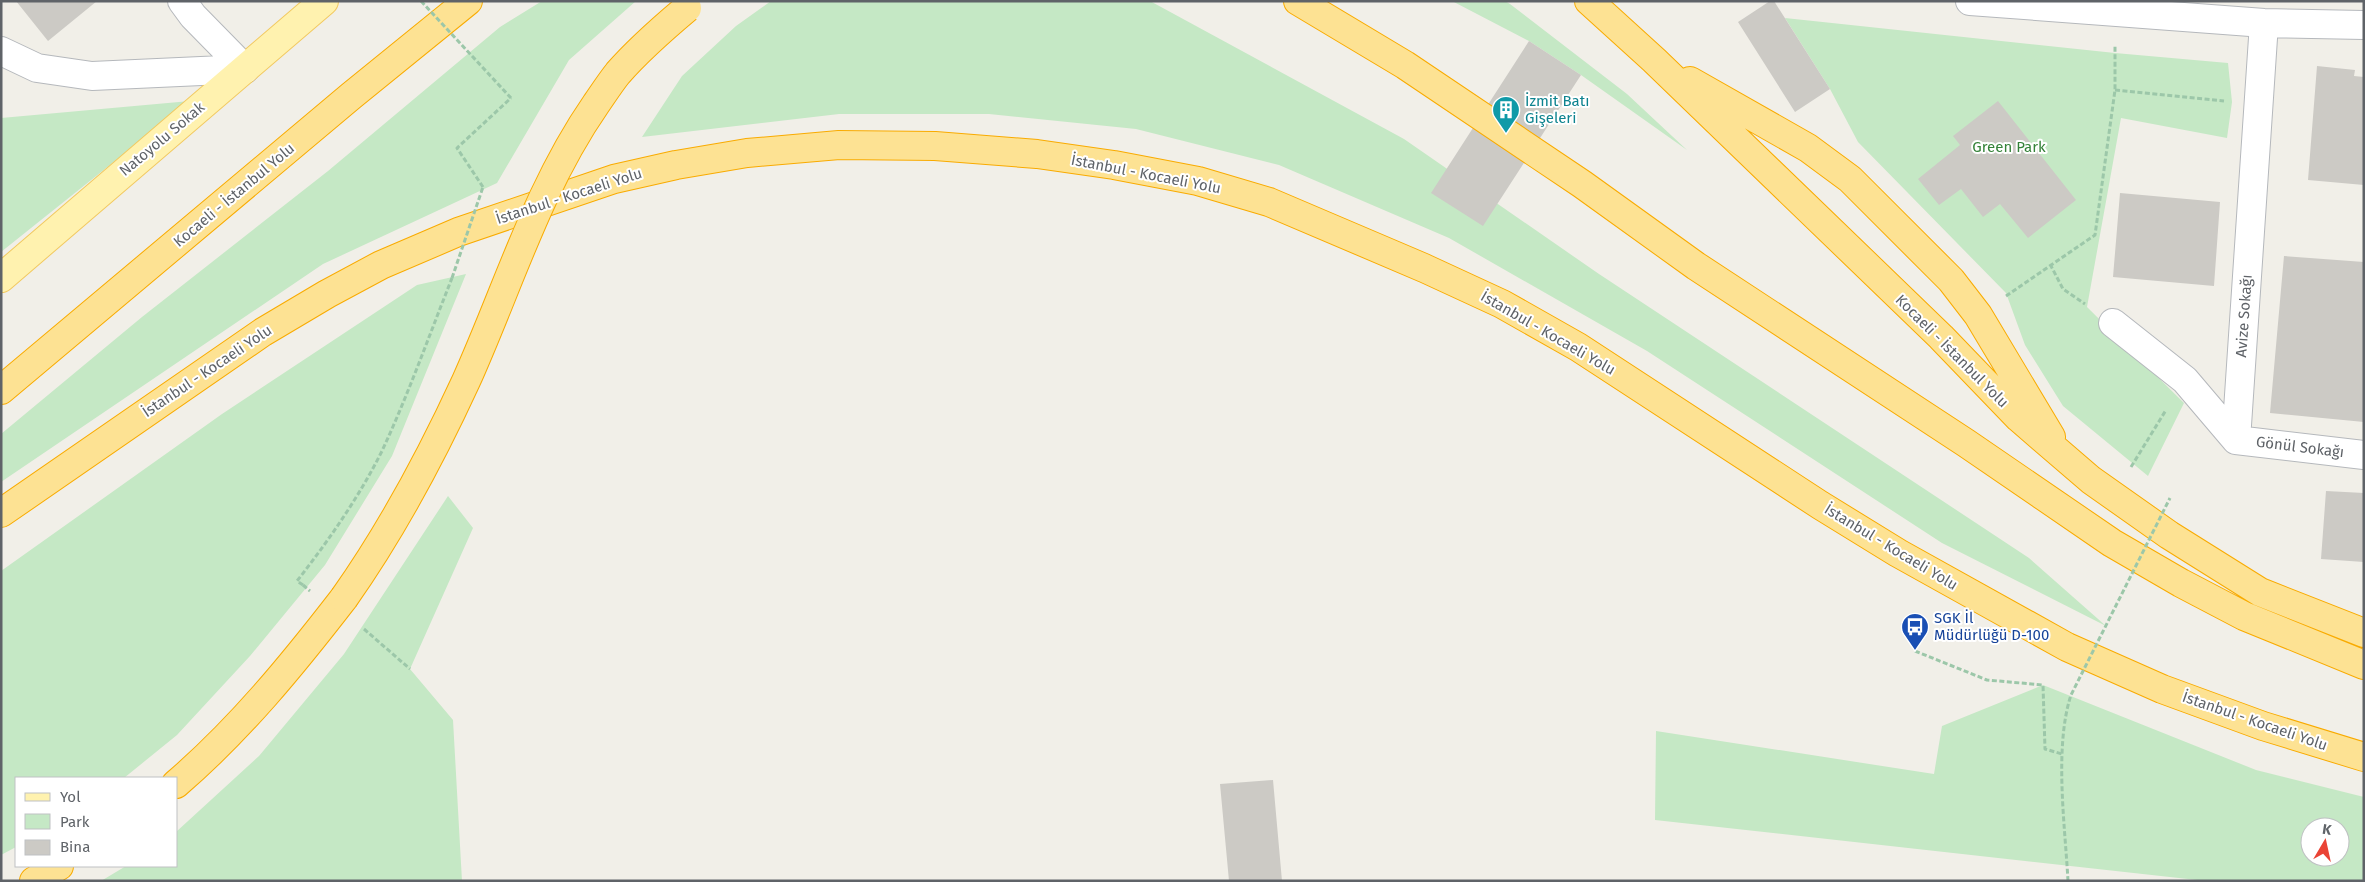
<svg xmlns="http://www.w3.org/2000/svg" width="2365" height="882" viewBox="0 0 2365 882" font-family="'Fira Sans',sans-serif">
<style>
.green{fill:#c5e8c5;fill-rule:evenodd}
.building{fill:#cccac5}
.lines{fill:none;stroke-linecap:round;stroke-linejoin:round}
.minor-casing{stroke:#b5b8bc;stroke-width:30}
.major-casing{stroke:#f2c960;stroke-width:30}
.highway-casing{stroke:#f9ab00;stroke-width:30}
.path{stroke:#9cc7a9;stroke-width:3;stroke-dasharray:5 2.5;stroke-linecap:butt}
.minor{stroke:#fff;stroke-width:28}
.major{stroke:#fff2af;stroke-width:28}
.highway{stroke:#fde293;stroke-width:28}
.highway-bridge-casing{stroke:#f9ab00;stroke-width:30;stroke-linecap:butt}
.path-bridge{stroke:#9cc7a9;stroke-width:3;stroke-dasharray:5 2.5;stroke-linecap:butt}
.highway-bridge{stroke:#fde293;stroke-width:28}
.labels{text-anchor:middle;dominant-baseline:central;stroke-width:4;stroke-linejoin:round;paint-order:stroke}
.culture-label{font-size:15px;fill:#0d838f;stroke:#fff;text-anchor:start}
.street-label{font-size:15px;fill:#5f6368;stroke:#fff}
.park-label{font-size:15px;fill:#348238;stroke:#fff}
.transit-label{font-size:15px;fill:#164399;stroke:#fff;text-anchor:start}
</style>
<rect width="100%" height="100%" fill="#f1efe8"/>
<path class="green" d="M542,1H636L569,60L497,183L323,264L1,482V434L142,317L328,171L500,27Z
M771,1H1150L1404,139L1599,274L2029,558L2106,626L1942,543L1647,351L1449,238L1279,165L1136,129L989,114H839L642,137L682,76L736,26Z
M1452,1H1505L1510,4L1627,94L1687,150L1581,75L1529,41Z
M1785,18L2115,53L2228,63L2232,102L2227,138L2121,118L2087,307L2184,403L2148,476L2063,406L2025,345L2006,293L1858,142L1830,89Z
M190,101L1,252V118Z
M466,274L392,456L325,565L250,656L177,735L124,778H16V847L1,855V571L222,414L417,285Z
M448,496L473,528L410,669L453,720L462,881H101L126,866H176V832L259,756L344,654Z
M2043,685L2256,770L2364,797V881H2206L1655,820L1656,731L1934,774L1942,726ZM2310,827H2340V857H2310Z"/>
<path class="building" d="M16,1H97L48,41Z
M1770,1H1774L1830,89L1795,112L1738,22Z
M1529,41L1581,75L1483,226L1431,193Z
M2317,66L2355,70L2354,76L2364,77V185L2308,180Z
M1998,101L2076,200L2028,238L2000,204L1983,217L1961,189L1939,205L1918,179L1960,145L1953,136Z
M2120,193L2220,202L2214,286L2113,277Z
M2284,256L2364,262V422L2270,413Z
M2326,491L2364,493V562L2321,559Z
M1273,780L1282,881H1229L1220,784Z"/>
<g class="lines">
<defs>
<path id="minor" d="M182,1L193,16L245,69
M1970,1L2264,23L2364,25
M1,51L37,68L92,76L245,69
M2113,323L2185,380L2236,440L2264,23
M2236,440L2364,455"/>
<path id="major" d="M1,278L324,1"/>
<path id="highway" d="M1298,1L1405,65L1582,184L1696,266L1966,443L2112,543L2181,583L2244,616L2364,665
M1589,1L1654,60L1941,337L2019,418L2091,480L2169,535L2260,592L2364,633
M1690,81L1808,148L1850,179L1951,280L1978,315L2051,437
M1,390L351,96L468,1
M1,513L263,332L327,294L381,265L458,232L614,179L676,165L747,153L839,145L935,146L1037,154L1114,165L1198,181L1269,202L1424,268L1502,304L1578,347L1820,505L1898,553L2067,647L2162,689L2263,726L2364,757
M176,784C240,729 293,664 344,598
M34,881L59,866"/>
</defs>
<use href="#minor" class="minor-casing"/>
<use href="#major" class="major-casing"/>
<use href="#highway" class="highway-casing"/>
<path class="path" d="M2115,90L2224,101
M483,187L457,148L511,98
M2050,264L2063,289L2085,304
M2006,296L2095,235L2115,90V45
M2131,467L2166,410
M303,585L297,581C329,540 359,497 382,451C408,395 429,336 452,278
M364,629L410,669
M1915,651L1987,680L2043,685L2045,749L2062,754"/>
<use href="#minor" class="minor"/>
<use href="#major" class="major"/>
<use href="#highway" class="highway"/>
<defs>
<path id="highway-bridge" d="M344,598C392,530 431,457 466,381C508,288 537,189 596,104C603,94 610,83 618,73C639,49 662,29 687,8"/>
</defs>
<use href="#highway-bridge" class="highway-bridge-casing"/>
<path class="path-bridge" d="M421,1L511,98
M452,278L483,187
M303,585L310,591
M2068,881C2065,825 2054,747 2071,695L2170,498"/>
<use href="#highway-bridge" class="highway-bridge"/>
</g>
<defs>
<symbol id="building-pin" viewBox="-11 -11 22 30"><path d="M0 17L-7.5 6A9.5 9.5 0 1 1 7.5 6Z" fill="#0f9aa8" stroke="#fff"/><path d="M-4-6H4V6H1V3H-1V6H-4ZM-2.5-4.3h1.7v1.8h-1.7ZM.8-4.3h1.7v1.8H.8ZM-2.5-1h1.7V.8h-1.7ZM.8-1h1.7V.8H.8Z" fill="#fff"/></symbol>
<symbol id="bus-pin" viewBox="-11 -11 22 30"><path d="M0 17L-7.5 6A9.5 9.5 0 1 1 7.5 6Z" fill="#1a4fb4" stroke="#fff"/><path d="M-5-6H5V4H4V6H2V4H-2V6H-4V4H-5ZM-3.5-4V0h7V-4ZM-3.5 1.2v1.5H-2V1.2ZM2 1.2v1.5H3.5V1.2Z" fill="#fff"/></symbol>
</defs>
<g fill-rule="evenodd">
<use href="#building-pin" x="1490" y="94" width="32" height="43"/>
<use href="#bus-pin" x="1899" y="611" width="32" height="43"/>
</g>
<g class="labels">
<g class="culture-label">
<text x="1525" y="101">İzmit Batı<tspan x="1525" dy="17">Gişeleri</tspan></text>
</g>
<g class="street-label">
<text transform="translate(162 139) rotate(-40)">Natoyolu Sokak</text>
<text transform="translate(1146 174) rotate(11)">İstanbul - Kocaeli Yolu</text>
<text transform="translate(234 195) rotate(-40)">Kocaeli - İstanbul Yolu</text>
<text transform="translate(569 196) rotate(-18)">İstanbul - Kocaeli Yolu</text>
<text transform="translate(2244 316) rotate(-86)">Avize Sokağı</text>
<text transform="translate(1548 333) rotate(30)">İstanbul - Kocaeli Yolu</text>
<text transform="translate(1952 351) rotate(45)">Kocaeli - İstanbul Yolu</text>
<text transform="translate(207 371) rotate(-34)">İstanbul - Kocaeli Yolu</text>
<text transform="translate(2300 447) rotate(7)">Gönül Sokağı</text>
<text transform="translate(1891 547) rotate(31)">İstanbul - Kocaeli Yolu</text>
<text transform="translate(2255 721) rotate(19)">İstanbul - Kocaeli Yolu</text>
</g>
<g class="park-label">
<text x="2009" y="147">Green Park</text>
</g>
<g class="transit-label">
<text x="1934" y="618">SGK İl<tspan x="1934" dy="17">Müdürlüğü D-100</tspan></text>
</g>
</g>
<rect width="2365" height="882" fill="none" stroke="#5f6368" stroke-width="5"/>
<rect x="15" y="777" width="162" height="90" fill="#ffffff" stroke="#bfc1c3"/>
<rect x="25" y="793" width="25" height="8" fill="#fff2af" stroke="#bfc1c3"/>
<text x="60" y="802" font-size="15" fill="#5f6368">Yol</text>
<rect x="25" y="814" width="25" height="15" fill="#c5e8c5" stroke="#bfc1c3"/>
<text x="60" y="827" font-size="15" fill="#5f6368">Park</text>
<rect x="25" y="840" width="25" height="15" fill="#cccac5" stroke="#bfc1c3"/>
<text x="60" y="852" font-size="15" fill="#5f6368">Bina</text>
<g transform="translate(2325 842) rotate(9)"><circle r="24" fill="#ffffff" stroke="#bfc1c3"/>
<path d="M0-4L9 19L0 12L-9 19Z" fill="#ea4335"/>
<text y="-8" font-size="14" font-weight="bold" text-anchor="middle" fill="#5f6368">K</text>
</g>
</svg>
